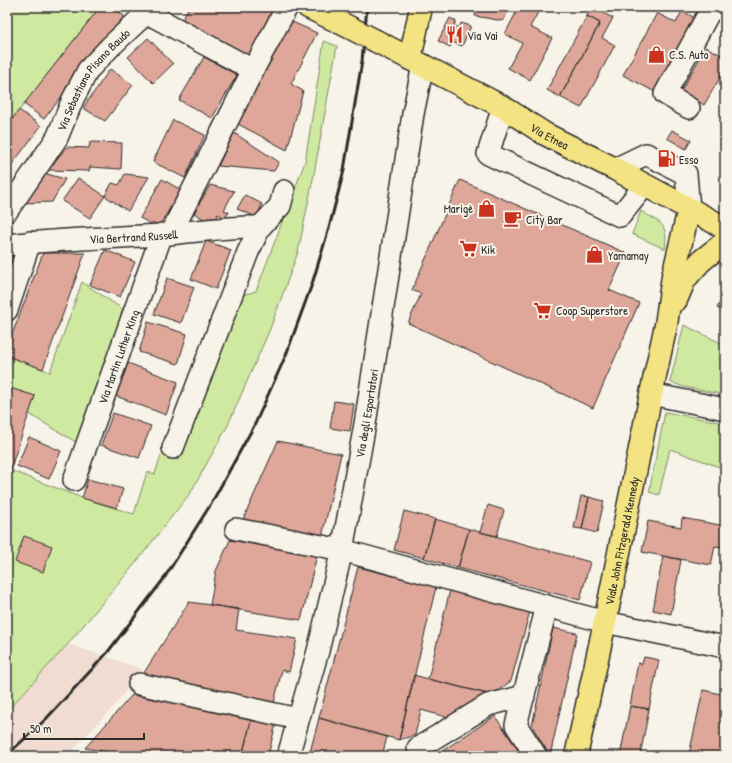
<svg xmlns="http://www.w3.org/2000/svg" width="732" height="763" viewBox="0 0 732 763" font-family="'Patrick Hand',sans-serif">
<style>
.built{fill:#f0dcd0}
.green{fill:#cfeaa0;stroke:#7d8a66}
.building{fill:#dfa799;stroke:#2b2b2b}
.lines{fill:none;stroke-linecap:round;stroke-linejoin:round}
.minor-casing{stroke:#2b2b2b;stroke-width:24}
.major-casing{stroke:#2b2b2b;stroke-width:25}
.minor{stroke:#f7f3e8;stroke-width:21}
.major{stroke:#f4e382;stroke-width:22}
.rail{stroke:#2b2b2b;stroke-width:3}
.major-bridge-casing{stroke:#2b2b2b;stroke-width:25;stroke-linecap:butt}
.major-bridge{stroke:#f4e382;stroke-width:22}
.labels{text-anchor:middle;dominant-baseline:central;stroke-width:4;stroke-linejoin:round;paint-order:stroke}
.poi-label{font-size:12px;fill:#2b2b2b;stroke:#f7f3e8;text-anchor:start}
.street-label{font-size:12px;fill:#2b2b2b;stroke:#f7f3e8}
</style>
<rect width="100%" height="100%" fill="#f7f3e8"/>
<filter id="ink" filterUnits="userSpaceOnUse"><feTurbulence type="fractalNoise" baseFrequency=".025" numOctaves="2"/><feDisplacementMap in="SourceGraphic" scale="8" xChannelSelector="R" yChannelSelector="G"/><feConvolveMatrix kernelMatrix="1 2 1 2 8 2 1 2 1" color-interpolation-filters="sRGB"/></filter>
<g filter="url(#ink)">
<path class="built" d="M68,644L142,669L116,704L67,756H7V711Z"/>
<path class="green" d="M7,7H100L7,126Z
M324,41L337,46L314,174L298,252L270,329L227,427L191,492L134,565L68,644L7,711V538L13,525L7,522V469L82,498L134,514L147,472L155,474L161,455L179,460L239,296L256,291L305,162Z
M641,211C662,224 668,223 665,249L632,234Z
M82,282L124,310L76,442L29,414L35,396L7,387V356L50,372Z
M684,325L725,345V395L684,387L670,382Z
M665,412L725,423V469L670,449L659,495L649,492Z"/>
<path class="building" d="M100,7H113L124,16L44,119L24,104Z
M189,7H271L275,9L250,58L181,22Z
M477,7H510L503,21L475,16Z
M519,7H541L530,27L552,38L530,80L508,68L522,43L505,34Z
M591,7L613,18L602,38L615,45L581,108L560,97L600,23L587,16Z
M682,11L695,18L655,92L623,75L657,13L676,23Z
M587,16L600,23L560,97L547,90Z
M450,18L456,21L454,25L459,28L461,23L471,26L462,46L452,42L450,47L438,41Z
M290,21L317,33L291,84L303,91L287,150L238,124Z
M148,38L173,64L153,83L128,57Z
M706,47L725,57V69L704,105L681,91Z
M204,57L237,75L212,118L179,100Z
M110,69L133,85L105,121L83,108Z
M19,110L41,126L7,171V126Z
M173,120L205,135L185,178L153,162Z
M672,130L691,140L686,149L667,138Z
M234,133L279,162L274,171L218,166Z
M90,142L122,143L121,169L90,167L89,171L47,170L67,147L89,148Z
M43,173L65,179L52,202L20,203Z
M125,174L149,177L128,211L105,196L112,183L119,185Z
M78,178L105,196L90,218L62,201Z
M162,179L181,190L158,228L140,218Z
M460,180L626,253L609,290L639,303L593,408L408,323L421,294L412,290Z
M210,185L234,191L224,210L229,212L225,218L218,214L216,220L209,216L207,221L194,213Z
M245,195L262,204L257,217L237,209Z
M206,241L231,250L216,289L191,279Z
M105,250L135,262L120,297L90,285Z
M43,253H85L43,369L7,356V348Z
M167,278L194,287L181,323L154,314Z
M725,293V312L717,308Z
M148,322L187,334L178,364L139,352Z
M128,363L178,382L166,415L116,396Z
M7,387L35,396L10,470L7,469Z
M334,401L354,404L350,431L330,428Z
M113,413L151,426L139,458L101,445Z
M29,437L61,451L49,479L17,466Z
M278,441L341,454L322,537L242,522Z
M88,479L123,489L117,508L82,498Z
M581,496L589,497L582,529L574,528Z
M589,497L604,501L597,533L582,529Z
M488,505L504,510L497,536L480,532Z
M404,511L435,519L424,558L394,550Z
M682,518L725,526L722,547L715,546L711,565L642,552L648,521L681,527Z
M435,519L469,529L458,568L424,558Z
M469,529L590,562L580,600L458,568Z
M24,536L52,546L43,572L15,562Z
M230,540L317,555L301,620L210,605L216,571Z
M663,556L681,560L671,614L653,610Z
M358,567L436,587L399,740L319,718Z
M725,583V604L721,603Z
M450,590L530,611L511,681L492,695L428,679Z
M189,602L239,609L236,630L297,639L289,672L282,670L274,703L140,679Z
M553,628L577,633L550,756L532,726Z
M644,657L659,660L649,709L630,706L638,663L642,664Z
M414,675L428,679L492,695L453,719L421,710L415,735L399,740Z
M703,690L725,695V733L720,756L689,755Z
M132,695L252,717L242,756H106L108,752L85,748Z
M630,706L649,709L640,756H620Z
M495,716L522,756H436V755Z
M252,717L276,723L268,756H242Z
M319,718L387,737L382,756H309Z"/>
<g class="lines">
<defs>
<g id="minor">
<path d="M503,107L488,154L620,216L645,185"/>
<path d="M689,108L665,94L710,11L718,8L725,11"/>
<path d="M615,169L646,154L686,174L689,209"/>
<path id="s1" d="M7,211L57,138L73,99L88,70L111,46L142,17L151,15L253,70"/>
<path d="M171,233L253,70L287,7"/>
<path id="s2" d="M7,245C58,239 109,238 160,235C193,232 226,226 260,227"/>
<path d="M7,310L30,242"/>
<path d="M651,394L725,409"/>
<path d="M173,448L248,252L260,227L280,206L284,191"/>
<path id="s3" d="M74,480L162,234"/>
<path d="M236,529L342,550L605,622L725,647"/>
<path d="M139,684L298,719"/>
<path id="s4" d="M288,756L318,651L342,550L365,424L413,114L423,65"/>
<path d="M424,756L418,748L488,705L524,696"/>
<path d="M536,756L516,725L547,606"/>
</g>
<g id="major">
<path d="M308,7L339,22"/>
<path id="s5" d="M376,41L503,107L545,134L615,169L725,228"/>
<path d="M410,59L421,7"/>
<path d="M676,300L685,279L701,261L725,242"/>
<path id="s6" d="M576,756L605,622L651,394L666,325L673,276L689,209"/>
</g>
</defs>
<use href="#minor" class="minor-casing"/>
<use href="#major" class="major-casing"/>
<use href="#minor" class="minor"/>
<use href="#major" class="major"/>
<path class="rail" d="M7,755L46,719L107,653L163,580L211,504L255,424L286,355L312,284L329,228L344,170L362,61L367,7"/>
<defs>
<path id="major-bridge" d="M339,22L376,41"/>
</defs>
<use href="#major-bridge" class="major-bridge-casing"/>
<use href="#major-bridge" class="major-bridge"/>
</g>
</g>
<defs>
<symbol id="restaurant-bare" viewBox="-9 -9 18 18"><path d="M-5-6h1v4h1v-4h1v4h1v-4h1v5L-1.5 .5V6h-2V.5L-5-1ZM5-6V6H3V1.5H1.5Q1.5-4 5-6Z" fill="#c8321e" stroke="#f7f3e8" stroke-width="2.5" paint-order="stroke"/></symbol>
<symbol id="shop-bare" viewBox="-9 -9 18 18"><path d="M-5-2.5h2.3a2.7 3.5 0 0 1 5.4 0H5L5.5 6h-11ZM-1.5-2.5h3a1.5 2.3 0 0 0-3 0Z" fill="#c8321e" stroke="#f7f3e8" stroke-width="2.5" paint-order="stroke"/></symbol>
<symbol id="fuel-bare" viewBox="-9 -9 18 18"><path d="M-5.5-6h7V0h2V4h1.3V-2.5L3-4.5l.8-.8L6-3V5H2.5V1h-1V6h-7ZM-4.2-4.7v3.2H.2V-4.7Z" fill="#c8321e" stroke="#f7f3e8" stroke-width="2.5" paint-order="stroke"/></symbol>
<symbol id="cafe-bare" viewBox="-9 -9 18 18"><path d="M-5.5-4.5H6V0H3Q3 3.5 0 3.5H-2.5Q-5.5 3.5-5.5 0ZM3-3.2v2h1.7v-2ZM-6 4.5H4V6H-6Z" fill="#c8321e" stroke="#f7f3e8" stroke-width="2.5" paint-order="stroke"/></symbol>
<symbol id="supermarket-bare" viewBox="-9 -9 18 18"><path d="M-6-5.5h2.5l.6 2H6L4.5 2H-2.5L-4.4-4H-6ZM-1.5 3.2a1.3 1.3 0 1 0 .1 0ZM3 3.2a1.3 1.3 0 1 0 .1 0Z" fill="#c8321e" stroke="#f7f3e8" stroke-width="2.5" paint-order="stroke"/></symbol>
</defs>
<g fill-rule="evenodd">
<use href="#restaurant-bare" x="442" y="22" width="25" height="25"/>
<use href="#shop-bare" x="644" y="42" width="25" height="25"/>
<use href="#fuel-bare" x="654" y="146" width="25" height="25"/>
<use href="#shop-bare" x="474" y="196" width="25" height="25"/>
<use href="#cafe-bare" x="500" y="206" width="25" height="25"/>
<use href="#supermarket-bare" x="456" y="236" width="25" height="25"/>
<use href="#shop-bare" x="582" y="242" width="25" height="25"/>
<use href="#supermarket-bare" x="530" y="298" width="25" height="25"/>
</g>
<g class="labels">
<g class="poi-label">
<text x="467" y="35">Via Vai</text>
<text x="669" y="54">C.S. Auto</text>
<text x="679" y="159">Esso</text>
<text x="473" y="208" text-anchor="end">Marigè</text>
<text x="526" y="219">City Bar</text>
<text x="481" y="249">Kik</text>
<text x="608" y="255">Yamamay</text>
<text x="556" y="310">Coop Superstore</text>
</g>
<g class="street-label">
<text stroke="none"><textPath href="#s1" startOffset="158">Via Sebastiano Pisano Baudo</textPath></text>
<text stroke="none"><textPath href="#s5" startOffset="198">Via Etnea</textPath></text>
<text stroke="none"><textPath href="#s2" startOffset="127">Via Bertrand Russell</textPath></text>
<text stroke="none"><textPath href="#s3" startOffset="131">Via Martin Luther King</textPath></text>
<text stroke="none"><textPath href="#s4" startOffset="352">Via degli Esportatori</textPath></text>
<text stroke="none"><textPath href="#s6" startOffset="220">Viale John Fitzgerald Kennedy</textPath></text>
</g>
</g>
<rect width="732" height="763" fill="none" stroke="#f7f3e8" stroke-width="24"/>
<rect x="12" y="12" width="708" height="739" fill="none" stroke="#2b2b2b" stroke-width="1.5" filter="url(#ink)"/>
<path d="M24 733v6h120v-6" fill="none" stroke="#2b2b2b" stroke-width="2"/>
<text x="30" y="733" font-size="12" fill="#2b2b2b" stroke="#f7f3e8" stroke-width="3" paint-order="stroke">50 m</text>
</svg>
